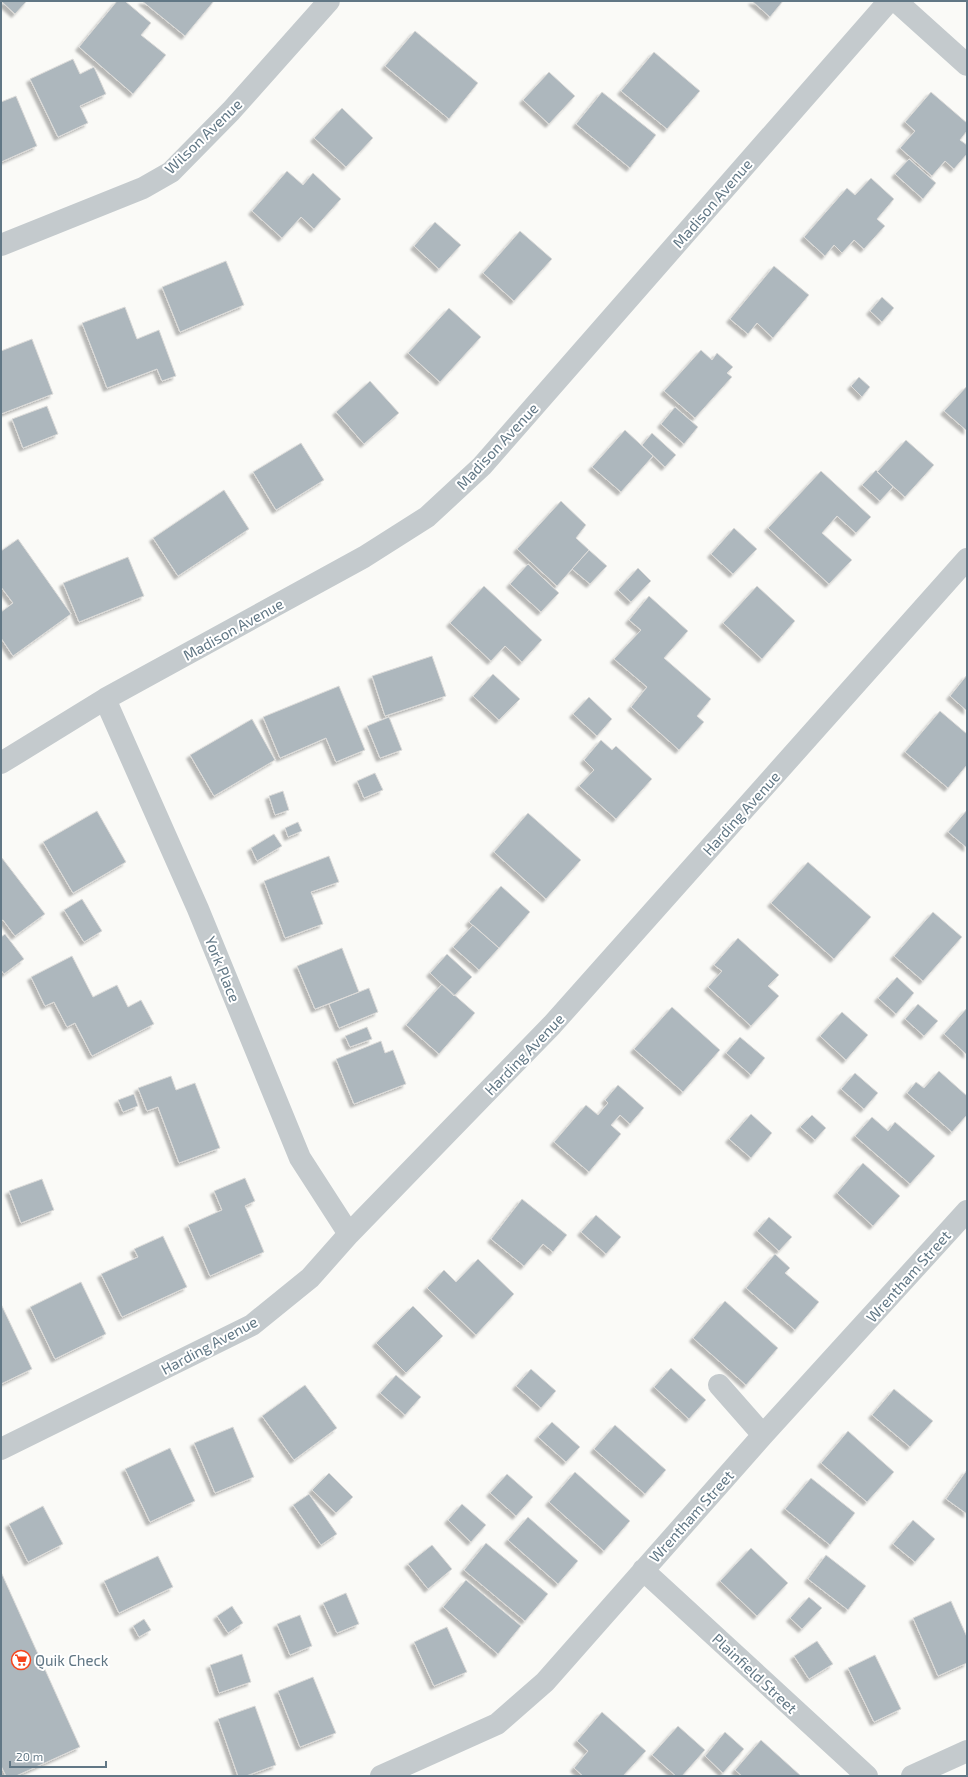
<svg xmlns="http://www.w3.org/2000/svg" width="968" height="1777" viewBox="0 0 968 1777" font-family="'Exo 2',sans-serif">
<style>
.building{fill:#adb7bd;stroke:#dcdbd9;filter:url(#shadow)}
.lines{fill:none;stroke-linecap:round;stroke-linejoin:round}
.minor{stroke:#c4cacd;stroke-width:22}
.labels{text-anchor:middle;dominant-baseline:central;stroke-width:4;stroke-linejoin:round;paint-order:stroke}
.street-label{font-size:15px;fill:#617785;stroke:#fff}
.poi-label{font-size:15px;fill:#617785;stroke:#fff;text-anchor:start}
</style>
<defs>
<filter id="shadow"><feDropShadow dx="-3.5" dy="3.5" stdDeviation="1" flood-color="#0004"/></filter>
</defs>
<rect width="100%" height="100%" fill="#fafaf7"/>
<path class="building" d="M1,1H27L15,14Z
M117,1H125L151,23L141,35L166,55L133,94L79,47Z
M142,1H214L185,36Z
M752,1H783L770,17Z
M415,31L478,83L449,119L385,66Z
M654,52L700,91L667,129L621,91Z
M73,59L80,74L94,67L106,94L80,106L88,123L58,137L30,79Z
M549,72L575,96L549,124L523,100Z
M602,92L656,135L630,168L576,124Z
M931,92L967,123V131L960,140L967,145V154L954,169L945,161L932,176L900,148L915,131L905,122Z
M16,96L37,146L1,162V102Z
M342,108L373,138L346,167L314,138Z
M909,159L936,183L923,199L895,174Z
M287,171L303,185L313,173L341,199L314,229L301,217L282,238L252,211Z
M871,178L894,199L877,219L885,226L864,249L854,240L842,253L834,245L825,256L804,237L847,188L855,195Z
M435,222L461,245L439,269L414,246Z
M520,231L552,259L514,301L483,273Z
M226,261L244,305L180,332L162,287Z
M774,266L809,295L773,338L757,323L748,334L730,319Z
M882,297L894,308L882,322L870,311Z
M125,307L137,339L159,330L176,376L162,381L157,369L107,388L82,323Z
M449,308L481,337L440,382L408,353Z
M32,339L53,394L1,414V351Z
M701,350L712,360L717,353L733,367L727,373L732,377L695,418L664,391Z
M859,377L870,387L862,397L851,386Z
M370,381L399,413L364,444L336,412Z
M967,386V431L944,411Z
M47,406L58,434L23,448L12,419Z
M675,407L698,427L684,444L661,424Z
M625,430L653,456L621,492L592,467Z
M652,433L676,455L665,467L642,445Z
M906,440L934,465L905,497L877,472Z
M301,443L324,480L276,510L253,472Z
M876,470L893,487L880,501L862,485Z
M821,471L871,517L856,533L837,516L822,533L852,560L829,584L768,528Z
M224,490L249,529L178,576L153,538Z
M561,501L586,525L576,538L589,550L557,586L517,549Z
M734,528L757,549L733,574L711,554Z
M18,539L71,614L13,656L1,638V612L13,603L1,587V551Z
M589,550L607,566L590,584L572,569Z
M128,557L144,596L79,622L63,583Z
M528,564L559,593L541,612L510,584Z
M638,568L651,581L631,602L618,590Z
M484,586L542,640L522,662L505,646L491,661L450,623Z
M757,586L795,621L762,659L723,623Z
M649,596L688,631L664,658L711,699L697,716L704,722L679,750L631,707L647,687L614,659L641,630L629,620Z
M432,656L446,696L385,716L372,676Z
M493,674L520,699L499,720L473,696Z
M967,675V711L950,696Z
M339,686L365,750L336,762L326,738L280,758L263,717Z
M589,697L612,719L597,736L573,714Z
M940,711L967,734V765L948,788L905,752Z
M389,717L402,750L380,758L367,726Z
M252,719L275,760L214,796L190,755Z
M601,740L612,750L616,746L652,779L616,819L579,786L594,770L584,760Z
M375,773L383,790L364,798L357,781Z
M283,791L289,810L275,815L269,796Z
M967,810V848L948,832Z
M97,811L126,862L73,893L43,842Z
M528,813L581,860L546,899L494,852Z
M298,822L302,831L288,837L285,828Z
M274,834L282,846L257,861L251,848Z
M329,856L339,882L311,892L323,924L285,938L264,881Z
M2,858L45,914L15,936L3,920L1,921V859Z
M808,862L871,917L834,959L771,903Z
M501,886L530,912L499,948L469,922Z
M82,899L102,931L84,942L64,910Z
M933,912L962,937L923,981L894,956Z
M473,925L499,948L479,970L453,947Z
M5,934L24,959L4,974L1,970V937Z
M738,938L779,975L768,986L779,996L751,1026L708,987L722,971L714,965Z
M342,948L359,992L315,1009L297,966Z
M447,954L472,977L454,996L430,973Z
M72,956L93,997L117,985L128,1007L141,1000L154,1024L92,1056L75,1023L67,1027L54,1002L45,1006L31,977Z
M897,977L914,993L896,1014L878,998Z
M442,984L475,1013L439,1054L406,1025Z
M369,988L378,1012L339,1028L329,1004Z
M918,1004L938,1021L924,1036L905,1019Z
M672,1007L720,1050L683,1092L634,1049Z
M967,1008V1055L944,1034Z
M842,1012L868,1035L846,1060L820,1036Z
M367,1027L372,1039L350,1047L345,1036Z
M740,1037L765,1058L751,1075L726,1053Z
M381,1041L385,1053L393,1050L406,1084L354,1104L336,1059Z
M939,1071L967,1096V1115L952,1132L907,1093L916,1082L924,1088Z
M855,1073L878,1093L864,1109L841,1089Z
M171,1076L176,1090L195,1083L220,1148L179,1163L158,1107L147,1111L138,1088Z
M618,1085L644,1108L630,1124L620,1115L611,1125L621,1134L589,1172L554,1142L586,1105L598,1115L608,1103L605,1100Z
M134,1094L138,1106L123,1112L118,1100Z
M751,1114L772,1133L751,1158L729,1139Z
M812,1115L826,1128L815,1140L800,1127Z
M872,1117L888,1131L895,1122L935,1156L910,1184L855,1136Z
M863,1163L900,1196L873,1226L837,1193Z
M245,1178L255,1201L245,1206L264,1252L210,1276L188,1225L222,1210L214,1191Z
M42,1179L54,1210L21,1223L9,1191Z
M522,1199L567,1235L553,1252L543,1244L524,1266L491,1239Z
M596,1215L621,1237L606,1254L581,1232Z
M769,1217L792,1237L779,1251L757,1231Z
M163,1236L187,1287L122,1317L101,1274L138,1257L134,1249Z
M775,1254L790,1268L785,1273L819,1302L795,1330L746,1288Z
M478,1259L514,1294L476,1335L427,1288L444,1270L456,1282Z
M81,1282L106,1334L55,1359L30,1307Z
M725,1301L778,1348L746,1385L693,1338Z
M1,1304L32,1369L1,1384Z
M413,1306L443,1336L406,1373L376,1343Z
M671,1368L706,1400L689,1419L654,1387Z
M531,1369L556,1391L541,1408L516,1386Z
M396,1375L421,1397L405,1415L380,1393Z
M305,1385L337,1428L294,1460L262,1416Z
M894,1389L933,1421L910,1447L872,1415Z
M552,1422L580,1447L566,1462L538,1437Z
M615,1425L666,1470L645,1494L594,1449Z
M233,1427L254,1477L215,1493L194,1443Z
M848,1431L894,1472L867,1502L821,1463Z
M170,1448L195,1501L150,1522L125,1469Z
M967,1470V1514L946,1499Z
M575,1472L630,1521L604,1551L549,1502Z
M329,1473L353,1497L336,1513L312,1490Z
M507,1474L533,1497L516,1516L490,1493Z
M811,1478L855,1513L830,1545L785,1509Z
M309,1494L337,1534L321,1545L293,1505Z
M462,1504L486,1525L471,1542L448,1520Z
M43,1506L63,1544L28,1562L9,1524Z
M528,1517L578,1561L558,1584L508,1540Z
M913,1520L935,1539L915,1562L893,1544Z
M486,1543L548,1594L525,1621L464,1570Z
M432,1545L452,1569L428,1589L408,1564Z
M751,1548L788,1583L757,1616L720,1581Z
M826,1555L866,1586L848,1610L808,1579Z
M158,1556L173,1587L119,1613L104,1581Z
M1,1572L80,1747L16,1776H6L1,1766Z
M466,1580L521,1626L498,1654L443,1607Z
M346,1593L359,1624L337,1633L323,1603Z
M809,1597L822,1608L802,1629L790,1618Z
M951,1601L967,1637V1663L938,1676L913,1618Z
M232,1606L243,1623L228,1633L217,1616Z
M300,1615L312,1646L290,1655L277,1624Z
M144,1619L151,1630L139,1637L133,1626Z
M447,1627L467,1672L434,1686L414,1642Z
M817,1641L833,1664L809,1679L794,1656Z
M242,1654L251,1682L219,1693L210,1665Z
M875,1655L901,1709L874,1722L848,1668Z
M313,1677L336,1733L300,1747L278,1691Z
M255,1706L276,1765L246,1776H238L218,1719Z
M602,1712L646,1751L623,1776H583L574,1768L588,1751L577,1741Z
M678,1726L705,1750L682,1776H676L652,1755Z
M725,1732L744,1749L723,1773L705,1756Z
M761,1740L801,1776H742L735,1770Z"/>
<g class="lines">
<path class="minor" d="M896,1L967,65
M1,245L143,188L171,172L231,111L329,1
M105,699L198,909L300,1158L349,1234
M1,763L105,699L364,557L427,517L482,466L889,1
M719,1385L763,1435
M1,1449L252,1325L310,1278L349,1234L552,1025L967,559
M643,1570L867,1776
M381,1776L497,1724L545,1682L763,1435L967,1211
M912,1776L967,1751"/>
</g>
<defs>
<symbol id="supermarket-ring" viewBox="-11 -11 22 22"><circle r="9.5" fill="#fff" stroke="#f6431b" stroke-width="1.5"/><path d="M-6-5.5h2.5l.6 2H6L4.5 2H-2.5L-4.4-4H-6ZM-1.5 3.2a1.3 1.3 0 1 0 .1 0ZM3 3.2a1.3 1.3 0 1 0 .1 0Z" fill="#f6431b"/></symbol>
</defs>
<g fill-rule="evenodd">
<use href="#supermarket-ring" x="10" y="1649" width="22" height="22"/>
</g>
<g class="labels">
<g class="street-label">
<text transform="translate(203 136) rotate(-44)">Wilson Avenue</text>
<text transform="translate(712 203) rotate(-49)">Madison Avenue</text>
<text transform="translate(497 446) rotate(-47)">Madison Avenue</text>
<text transform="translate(233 629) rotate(-29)">Madison Avenue</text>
<text transform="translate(741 813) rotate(-48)">Harding Avenue</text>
<text transform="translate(223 969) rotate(68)">York Place</text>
<text transform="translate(524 1054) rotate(-46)">Harding Avenue</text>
<text transform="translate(908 1276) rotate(-48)">Wrentham Street</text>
<text transform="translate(209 1345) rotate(-28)">Harding Avenue</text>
<text transform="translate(691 1516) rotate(-48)">Wrentham Street</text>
<text transform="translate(755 1673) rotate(43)">Plainfield Street</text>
</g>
<g class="poi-label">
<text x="35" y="1660">Quik Check</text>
</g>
</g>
<rect width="968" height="1777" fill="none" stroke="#617785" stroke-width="4"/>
<path d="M10 1761v6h96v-6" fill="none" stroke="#617785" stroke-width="2"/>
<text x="16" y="1761" font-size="12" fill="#617785" stroke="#ffffff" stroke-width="3" paint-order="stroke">20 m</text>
</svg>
